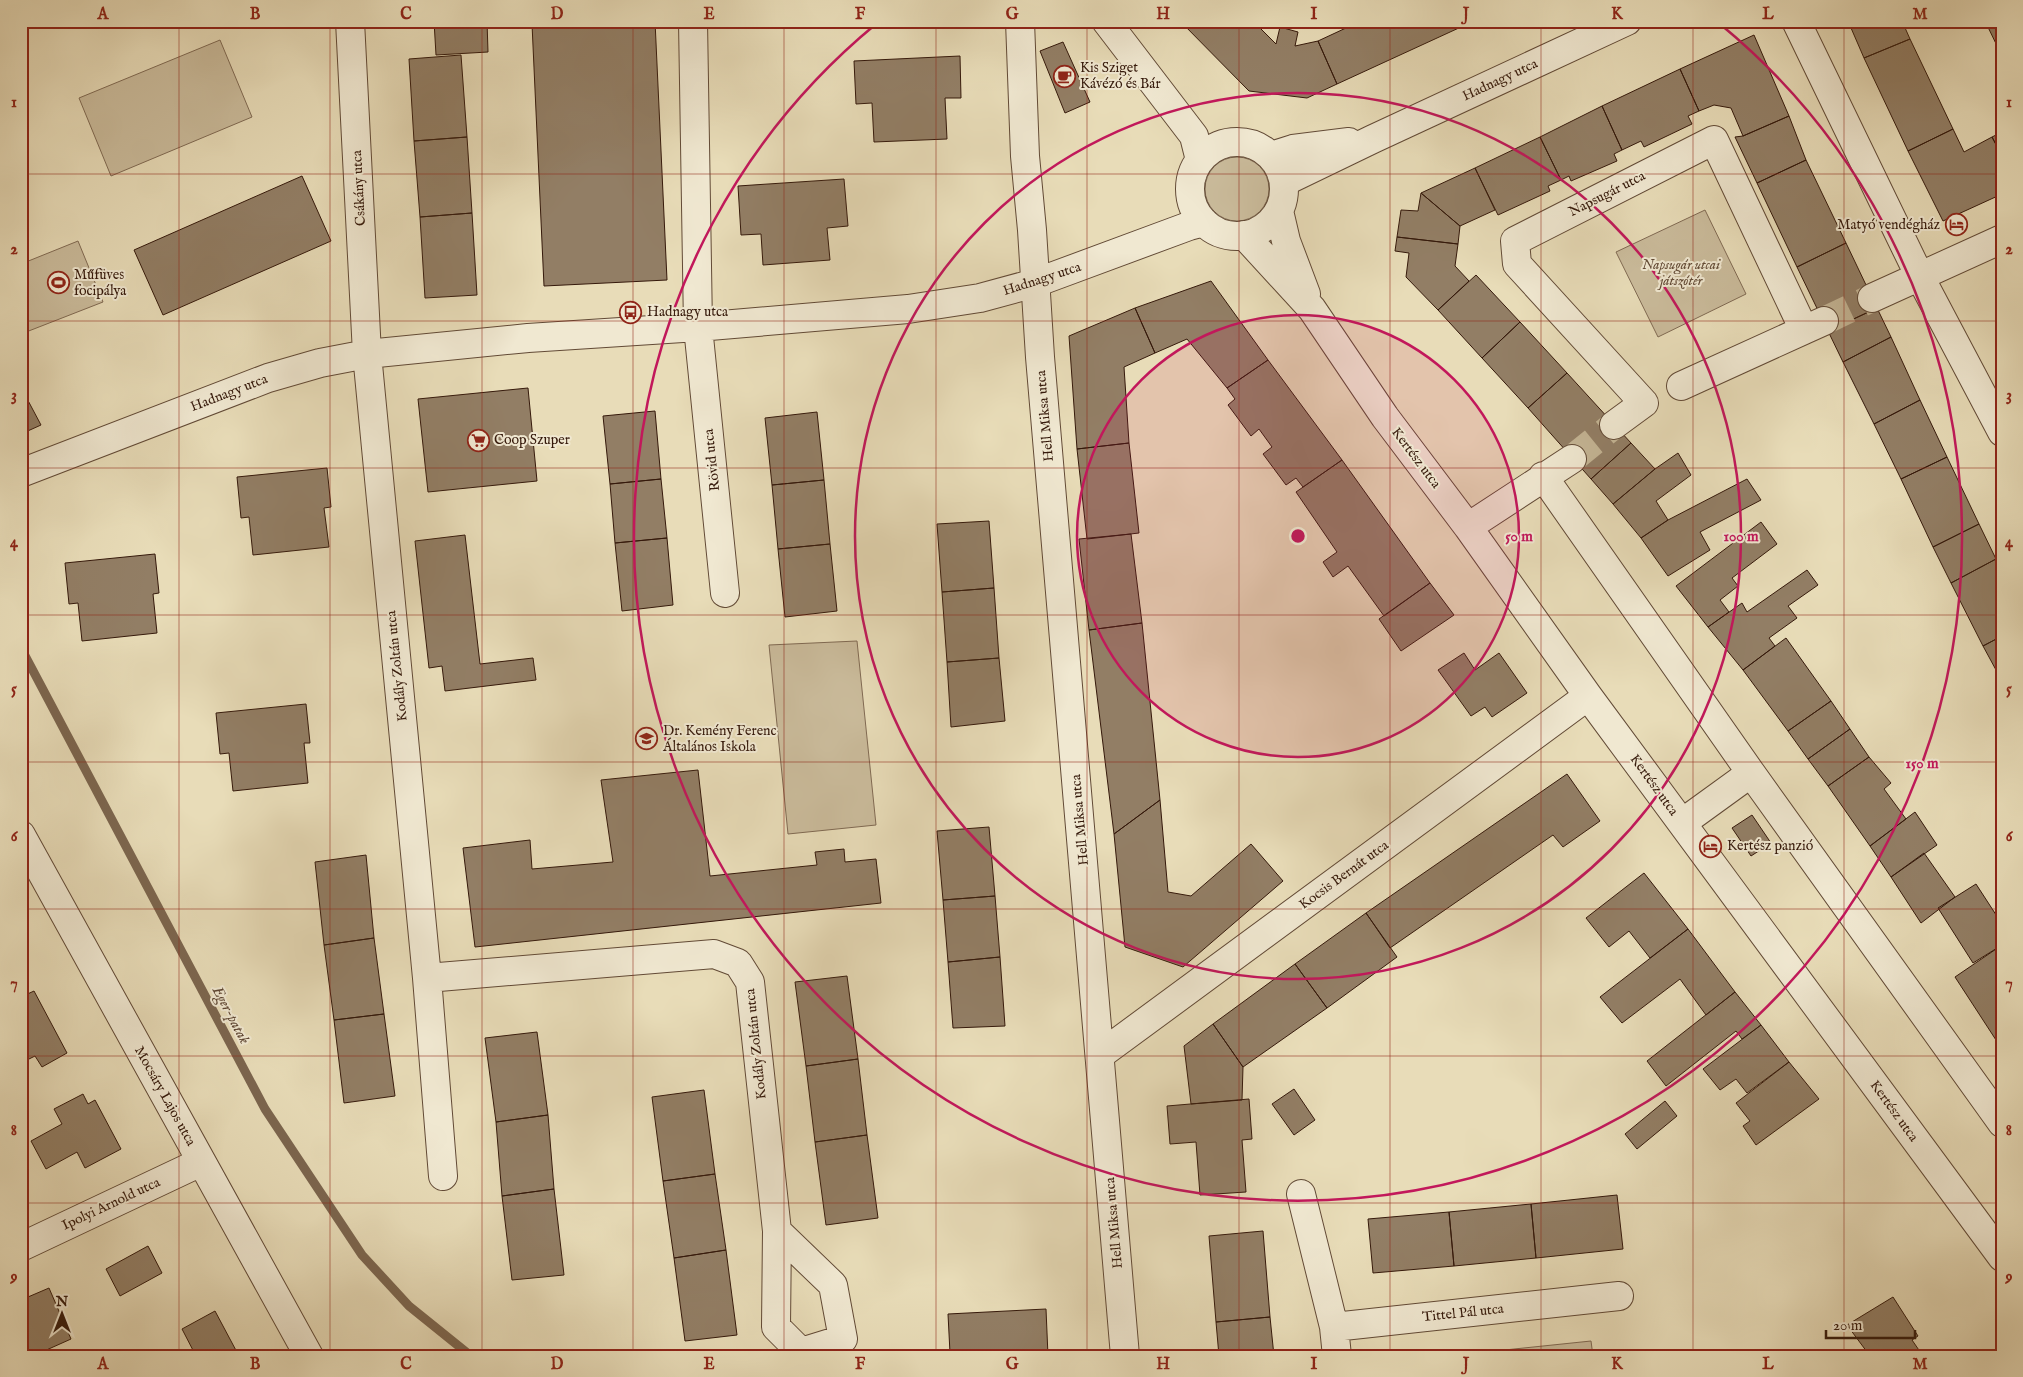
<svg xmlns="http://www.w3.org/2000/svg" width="2023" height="1377" viewBox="0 0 2023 1377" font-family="'IM FELL English',serif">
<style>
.green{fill:#cabb9b;stroke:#806a53}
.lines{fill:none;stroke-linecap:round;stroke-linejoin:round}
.stream{stroke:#7c664f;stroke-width:9}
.building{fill:#927e65;stroke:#35190b}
.minor-tunnel{stroke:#c4b595;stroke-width:28;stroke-dasharray:28 14;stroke-linecap:butt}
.minor-casing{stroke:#624a36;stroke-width:30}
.minor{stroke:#f0e8d1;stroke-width:28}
.grid{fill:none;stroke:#8f2418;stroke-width:1;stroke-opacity:0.55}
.ring{fill:none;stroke:#c2185b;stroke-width:2.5}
.labels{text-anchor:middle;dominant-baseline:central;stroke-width:4;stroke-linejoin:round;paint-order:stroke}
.poi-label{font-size:14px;fill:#35190b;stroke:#f0e8d1;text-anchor:start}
.street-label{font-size:14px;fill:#35190b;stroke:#f0e8d1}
.park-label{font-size:14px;font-style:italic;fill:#624a36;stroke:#f0e8d1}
.water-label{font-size:15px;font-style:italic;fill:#5e4633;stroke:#f0e8d1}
.centre{fill:#c2185b;stroke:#f0e8d1;stroke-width:2.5}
.ring-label{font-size:15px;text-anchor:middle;font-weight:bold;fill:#c2185b;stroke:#f0e8d1;stroke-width:4;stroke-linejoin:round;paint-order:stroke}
.neatline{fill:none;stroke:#8f2418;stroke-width:2}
.grid-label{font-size:16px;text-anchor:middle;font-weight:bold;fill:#8f2418}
</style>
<rect width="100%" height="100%" fill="#e8dcb8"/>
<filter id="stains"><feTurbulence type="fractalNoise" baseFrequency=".004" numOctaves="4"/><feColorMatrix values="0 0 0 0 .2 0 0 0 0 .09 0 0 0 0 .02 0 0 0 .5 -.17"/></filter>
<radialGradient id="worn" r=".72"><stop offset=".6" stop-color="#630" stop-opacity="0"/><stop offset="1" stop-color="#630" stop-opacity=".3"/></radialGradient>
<path class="green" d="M220,40L252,117L111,176L79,98Z
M1205 189a32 32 0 1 1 64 0a32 32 0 1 1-64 0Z
M1705,210L1746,294L1658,337L1616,252Z
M78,241L103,302L21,334V264Z
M857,641L876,825L788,834L769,645Z
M1591,1341L1593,1356H1447Z"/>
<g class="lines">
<path class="stream" d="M21,648L265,1109L362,1255L409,1306L471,1356"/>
</g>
<path class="building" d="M434,21H487L488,52L436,55Z
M598,21H655L667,280L544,286L532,24Z
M1180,21H1253L1276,44L1280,27L1298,32L1295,46L1318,41L1337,84L1307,98L1249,91Z
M1361,21H1474L1337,84L1318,41Z
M1848,21H1902L1910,39L1864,58Z
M1985,21H2002V56Z
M1754,35L1789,116L1743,136L1731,108L1714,105L1699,111L1680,69Z
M1910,39L1953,129L1908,151L1864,58Z
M1063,42L1090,102L1065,113L1040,51Z
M461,55L467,137L414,141L409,59Z
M960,56L961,98H945L947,139L874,142L872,103L856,104L854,61Z
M1680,69L1699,111L1688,116L1692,124L1644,147L1641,141L1622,150L1602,106Z
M1602,106L1622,150L1614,154L1617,161L1571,181L1569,176L1561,180L1540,137Z
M1789,116L1806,160L1757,183L1735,137L1743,136Z
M1953,129L1964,152L1992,137L2002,156V194L1943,221L1908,151Z
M2002,132V156L1992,137Z
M467,137L472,213L420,217L414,141Z
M1540,137L1561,180L1548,186L1550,191L1498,215L1475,168Z
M1806,160L1846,243L1797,267L1757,183Z
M1475,168L1495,210L1460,226L1421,193Z
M302,176L331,241L163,315L134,250Z
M844,179L848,226L827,228L830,260L763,265L761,234L741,235L738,186Z
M1421,193L1460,226L1458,244L1397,237L1401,210L1418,211Z
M472,213L477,295L425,298L420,217Z
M1397,237L1458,244L1455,266L1469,281L1438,310L1406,277L1409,253L1395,251Z
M1846,243L1877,308L1828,331L1797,267Z
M1476,275L1520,322L1482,358L1438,310Z
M1211,281L1268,360L1227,388L1187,339L1155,353L1135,308Z
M1135,308L1155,353L1124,367L1129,443L1077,449L1069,336Z
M1877,308L1891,337L1843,362L1828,331Z
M1520,322L1567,373L1528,408L1482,358Z
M1891,337L1920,400L1874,424L1843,362Z
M1268,360L1342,460L1303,487L1296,478L1286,485L1263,454L1272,447L1259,429L1251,436L1228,405L1235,399L1227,388Z
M1567,373L1631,443L1591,479L1528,408Z
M528,388L537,481L428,492L418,399Z
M24,393L41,425L21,434V395Z
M1920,400L1947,457L1901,479L1874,424Z
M655,411L661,479L610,484L603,416Z
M817,412L824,480L772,485L765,418Z
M1129,443L1139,533L1087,539L1077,449Z
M1631,443L1655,469L1613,504L1591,479Z
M1678,453L1691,475L1656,501L1668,520L1641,538L1613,504L1655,469Z
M1947,457L1979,524L1933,547L1901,479Z
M1342,460L1430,583L1384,616L1348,566L1333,577L1323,562L1337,552L1296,492Z
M327,468L331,507L324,508L329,547L253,555L249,517L241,518L237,477Z
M661,479L667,538L615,543L610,484Z
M1747,479L1761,500L1700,532L1710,550L1668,576L1641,538L1668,520Z
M824,480L830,544L778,549L772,485Z
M989,521L994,588L942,592L937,524Z
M1761,522L1777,544L1732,578L1738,586L1720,600L1729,612L1708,627L1676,586Z
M1979,524L1996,559L1951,583L1933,547Z
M1131,534L1142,623L1089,630L1079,539Z
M465,535L480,664L533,658L536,680L445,691L442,666L429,668L415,541Z
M667,538L673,605L622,611L615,543Z
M830,544L837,611L785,617L778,549Z
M155,554L159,593L153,594L157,633L82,641L78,603L69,604L65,563Z
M1996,559L2002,569V636L1983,646L1951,583Z
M1807,570L1818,585L1788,606L1797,618L1769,638L1775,646L1743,670L1708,627L1742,603L1747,612Z
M1430,583L1454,615L1401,651L1379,619Z
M994,588L999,658L947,662L942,592Z
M1142,623L1160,800L1114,834L1089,630Z
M2002,636V681L1983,646Z
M1786,638L1831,701L1788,731L1743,670Z
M1464,653L1475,670L1499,653L1527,693L1492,717L1485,707L1471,716L1438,670Z
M999,658L1005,721L951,727L947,662Z
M1831,701L1850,729L1808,759L1788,731Z
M306,704L310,743H304L308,783L233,791L229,753L220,754L216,713Z
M1850,729L1869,757L1828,786L1808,759Z
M1869,757L1891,783L1884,789L1906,819L1870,846L1828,786Z
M698,770L710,876L817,865L815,852L844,849L845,862L876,859L881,903L475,947L463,848L530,840L532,869L613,862L601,780Z
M1567,774L1600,821L1563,847L1553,835L1390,948L1366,913Z
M1160,800L1168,892L1191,896L1251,844L1283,881L1183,967L1125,947L1114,834Z
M1915,812L1937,845L1891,877L1870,846Z
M1752,815L1771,843L1751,856L1732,828Z
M989,827L995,896L943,900L937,831Z
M1924,853L1955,897L1921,923L1891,877Z
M366,855L374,938L324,945L315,862Z
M1644,873L1688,929L1650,958L1629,931L1609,947L1586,918Z
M1976,884L2002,924V945L1973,963L1938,908Z
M995,896L1000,957L948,962L943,900Z
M1366,913L1397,957L1327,1008L1295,964Z
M1688,929L1735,992L1706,1015L1680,979L1622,1023L1600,997Z
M374,938L384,1014L334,1020L324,945Z
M2002,945V1036L1996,1040L1955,977Z
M1000,957L1005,1026L953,1028L948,962Z
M1295,964L1327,1008L1243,1067L1213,1024Z
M847,976L858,1059L806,1066L795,982Z
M34,991L67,1053L42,1067L35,1056L21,1063V997Z
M1735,992L1761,1025L1742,1039L1736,1031L1666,1086L1647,1061Z
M384,1014L395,1096L344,1103L334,1020Z
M1213,1024L1243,1067L1242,1100L1191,1104L1184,1046Z
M1761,1025L1789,1062L1747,1093L1736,1079L1720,1090L1703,1069Z
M537,1032L548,1115L496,1122L485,1038Z
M858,1059L867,1135L815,1142L806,1066Z
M1789,1062L1819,1099L1756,1145L1743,1126L1750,1121L1736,1103Z
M1294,1089L1315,1120L1294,1135L1272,1104Z
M704,1090L715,1174L663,1181L652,1097Z
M83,1094L88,1104L95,1100L121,1149L85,1168L77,1152L46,1169L31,1141L62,1124L54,1109Z
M1249,1099L1252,1139L1242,1140L1246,1192L1200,1195L1196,1142L1170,1144L1167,1106Z
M1665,1101L1677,1116L1637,1149L1625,1134Z
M548,1115L554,1189L502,1196L496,1122Z
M867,1135L878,1218L826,1225L815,1142Z
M715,1174L726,1250L674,1258L663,1181Z
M554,1189L564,1275L512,1280L502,1196Z
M1617,1195L1623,1249L1536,1258L1531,1204Z
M1531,1204L1536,1258L1454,1266L1449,1212Z
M1449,1212L1454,1266L1373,1273L1368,1219Z
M1263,1231L1270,1317L1216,1322L1209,1236Z
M148,1246L162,1273L120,1296L106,1269Z
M726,1250L737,1335L685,1341L674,1258Z
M49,1288L71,1339L33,1356H25L21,1347V1300Z
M1893,1297L1918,1336L1912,1340L1923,1356H1870L1847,1325Z
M1046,1309L1048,1356H964V1353H950L948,1314Z
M215,1311L239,1356H196L182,1329Z
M1270,1317L1274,1356H1219L1216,1322Z"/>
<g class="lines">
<path class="minor-tunnel" d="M1824,321L1872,298
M1572,459L1614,425"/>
<defs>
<path id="minor" d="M350,21L367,354L427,978L443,1176
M693,21L698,327L725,593
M1020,21L1025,156L1032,230L1040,357L1125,1356
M1106,21L1194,136L1200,160
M1796,21L1919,275L2002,432
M1190 189a47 47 0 1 1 94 0a47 47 0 1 1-94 0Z
M1271,156L1293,149L1349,142
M1284,182L1373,139L1627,21
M1279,211L1286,241L1306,294
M1244,235L1312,309L1385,417L1468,527L1588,696L2002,1257
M1872,298L2002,239
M1681,386L1804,330
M1614,425L1644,403L1517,264L1515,241L1714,140L1804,330L1824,321
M21,473L268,378L320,363L367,354L528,338L698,327L908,309L980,298L1035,283L1189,226L1204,222
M1543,476L1751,773L1682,823
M1468,527L1572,459
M1751,773L2002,1123
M21,835L309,1356
M427,978L714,954L738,963L750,982L777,1231L776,1327L801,1352L843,1339L833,1285L777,1231
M1100,1055L1588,696
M1301,1194L1334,1327L1337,1356
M21,1247L201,1162
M1334,1327L1619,1296"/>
</defs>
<use href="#minor" class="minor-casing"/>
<use href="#minor" class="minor"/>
</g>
<path class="grid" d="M179,21V1356M330,21V1356M482,21V1356M633,21V1356M784,21V1356M936,21V1356M1087,21V1356M1239,21V1356M1390,21V1356M1541,21V1356M1693,21V1356M1844,21V1356M21,174H2002M21,321H2002M21,468H2002M21,615H2002M21,762H2002M21,909H2002M21,1056H2002M21,1203H2002"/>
<circle cx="1298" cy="536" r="221" fill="#c2185b" fill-opacity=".12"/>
<g class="ring">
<circle cx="1298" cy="536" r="221"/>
<circle cx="1298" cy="536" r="443"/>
<path d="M1720 24A664 664 0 1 1 876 24"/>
</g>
<defs>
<symbol id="cafe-ring" viewBox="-11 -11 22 22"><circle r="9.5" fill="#f0e8d1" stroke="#8f2418" stroke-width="1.5"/><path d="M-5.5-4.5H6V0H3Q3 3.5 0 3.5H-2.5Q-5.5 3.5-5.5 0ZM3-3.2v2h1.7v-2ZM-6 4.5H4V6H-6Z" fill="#8f2418"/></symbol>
<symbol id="hotel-ring" viewBox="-11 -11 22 22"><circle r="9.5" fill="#f0e8d1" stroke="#8f2418" stroke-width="1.5"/><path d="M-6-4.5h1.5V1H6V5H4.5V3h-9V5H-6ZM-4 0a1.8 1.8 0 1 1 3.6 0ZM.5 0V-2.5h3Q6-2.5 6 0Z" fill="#8f2418"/></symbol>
<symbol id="stadium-ring" viewBox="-11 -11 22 22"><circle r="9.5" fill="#f0e8d1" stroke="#8f2418" stroke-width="1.5"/><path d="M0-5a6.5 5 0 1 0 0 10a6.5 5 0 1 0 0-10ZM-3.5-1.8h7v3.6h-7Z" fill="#8f2418"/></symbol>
<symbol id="bus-ring" viewBox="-11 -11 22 22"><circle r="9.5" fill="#f0e8d1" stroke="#8f2418" stroke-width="1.5"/><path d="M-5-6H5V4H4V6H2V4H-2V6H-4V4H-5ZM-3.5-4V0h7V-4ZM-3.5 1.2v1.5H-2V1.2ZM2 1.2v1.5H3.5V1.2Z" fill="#8f2418"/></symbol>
<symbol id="supermarket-ring" viewBox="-11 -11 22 22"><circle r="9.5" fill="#f0e8d1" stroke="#8f2418" stroke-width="1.5"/><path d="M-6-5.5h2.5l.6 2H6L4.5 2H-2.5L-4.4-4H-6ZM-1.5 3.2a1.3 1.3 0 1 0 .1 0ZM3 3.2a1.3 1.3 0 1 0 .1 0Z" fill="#8f2418"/></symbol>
<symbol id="school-ring" viewBox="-11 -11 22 22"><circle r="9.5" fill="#f0e8d1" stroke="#8f2418" stroke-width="1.5"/><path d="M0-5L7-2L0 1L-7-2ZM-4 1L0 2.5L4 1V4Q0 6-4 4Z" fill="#8f2418"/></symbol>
</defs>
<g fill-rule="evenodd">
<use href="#cafe-ring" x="1052" y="64" width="25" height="25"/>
<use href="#hotel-ring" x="1944" y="212" width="25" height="25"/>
<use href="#stadium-ring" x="46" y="270" width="25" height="25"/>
<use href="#bus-ring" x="618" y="300" width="25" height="25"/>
<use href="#supermarket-ring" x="466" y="428" width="25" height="25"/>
<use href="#school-ring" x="634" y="726" width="25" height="25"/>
<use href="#hotel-ring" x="1698" y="834" width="25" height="25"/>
</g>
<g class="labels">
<g class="poi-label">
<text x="1080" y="68">Kis Sziget<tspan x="1080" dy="16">Kávézó és Bár</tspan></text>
<text x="1940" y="225" text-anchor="end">Matyó vendégház</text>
<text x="74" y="275">Műfüves<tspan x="74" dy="16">focipálya</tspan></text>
<text x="647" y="312">Hadnagy utca</text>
<text x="494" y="440">Coop Szuper</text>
<text x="663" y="731">Dr. Kemény Ferenc<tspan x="663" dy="16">Általános Iskola</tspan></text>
<text x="1727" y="846">Kertész panzió</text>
</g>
<g class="street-label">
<text transform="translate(1500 80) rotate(-25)">Hadnagy utca</text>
<text transform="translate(359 188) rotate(-93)">Csákány utca</text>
<text transform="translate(1607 194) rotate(-27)">Napsugár utca</text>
<text transform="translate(1042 279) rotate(-18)">Hadnagy utca</text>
<text transform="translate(229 393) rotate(-21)">Hadnagy utca</text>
<text transform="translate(1045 416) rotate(-95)">Hell Miksa utca</text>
<text transform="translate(1416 458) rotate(53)">Kertész utca</text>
<text transform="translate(712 460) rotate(-96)">Rövid utca</text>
<text transform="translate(397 666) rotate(-96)">Kodály Zoltán utca</text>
<text transform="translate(1654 785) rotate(54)">Kertész utca</text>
<text transform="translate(1080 820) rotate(-95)">Hell Miksa utca</text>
<text transform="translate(1344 875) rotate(-36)">Kocsis Bernát utca</text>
<text transform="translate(756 1044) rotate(-96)">Kodály Zoltán utca</text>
<text transform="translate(165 1096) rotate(61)">Mocsáry Lajos utca</text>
<text transform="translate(1894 1111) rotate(54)">Kertész utca</text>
<text transform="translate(111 1204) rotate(-25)">Ipolyi Arnold utca</text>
<text transform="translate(1114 1223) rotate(-95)">Hell Miksa utca</text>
<text transform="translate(1463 1313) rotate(-6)">Tittel Pál utca</text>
</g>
<g class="park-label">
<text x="1681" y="265">Napsugár utcai<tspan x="1681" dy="16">játszótér</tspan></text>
</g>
<g class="water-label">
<text transform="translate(231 1015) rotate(62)">Eger-patak</text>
</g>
</g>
<circle cx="1298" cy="536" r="8" class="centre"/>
<g class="ring-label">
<text x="1519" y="541">50 m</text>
<text x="1741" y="541">100 m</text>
<text x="1922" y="768">150 m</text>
</g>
<rect width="2023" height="1377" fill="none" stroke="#e8dcb8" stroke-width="55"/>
<g transform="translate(62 1314)" stroke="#f0e8d1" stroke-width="4" paint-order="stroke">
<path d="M0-4L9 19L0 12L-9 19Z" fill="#35190b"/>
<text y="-8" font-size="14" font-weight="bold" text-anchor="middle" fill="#35190b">N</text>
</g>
<path d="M1826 1330v8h89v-8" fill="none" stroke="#35190b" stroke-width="2.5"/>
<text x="1833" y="1330" font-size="15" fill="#35190b" stroke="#f0e8d1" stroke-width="4" paint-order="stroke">20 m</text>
<rect x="28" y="28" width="1968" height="1322" class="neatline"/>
<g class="grid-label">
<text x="103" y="19">A</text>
<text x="255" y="19">B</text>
<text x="406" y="19">C</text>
<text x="557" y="19">D</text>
<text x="709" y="19">E</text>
<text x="860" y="19">F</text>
<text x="1012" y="19">G</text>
<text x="1163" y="19">H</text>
<text x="1314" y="19">I</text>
<text x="1466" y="19">J</text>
<text x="1617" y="19">K</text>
<text x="1768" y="19">L</text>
<text x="1920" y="19">M</text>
<text x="14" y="107">1</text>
<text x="2009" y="107">1</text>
<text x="14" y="254">2</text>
<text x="2009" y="254">2</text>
<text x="14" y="400">3</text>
<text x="2009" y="400">3</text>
<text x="14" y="547">4</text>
<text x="2009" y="547">4</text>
<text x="14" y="694">5</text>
<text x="2009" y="694">5</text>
<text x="14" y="841">6</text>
<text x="2009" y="841">6</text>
<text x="14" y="988">7</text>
<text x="2009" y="988">7</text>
<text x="14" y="1135">8</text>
<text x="2009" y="1135">8</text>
<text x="14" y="1282">9</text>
<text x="2009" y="1282">9</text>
<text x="103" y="1369">A</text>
<text x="255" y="1369">B</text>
<text x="406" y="1369">C</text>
<text x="557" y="1369">D</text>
<text x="709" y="1369">E</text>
<text x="860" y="1369">F</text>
<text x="1012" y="1369">G</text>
<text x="1163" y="1369">H</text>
<text x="1314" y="1369">I</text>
<text x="1466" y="1369">J</text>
<text x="1617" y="1369">K</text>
<text x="1768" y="1369">L</text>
<text x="1920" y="1369">M</text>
</g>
<rect width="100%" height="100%" filter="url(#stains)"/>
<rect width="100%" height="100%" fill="url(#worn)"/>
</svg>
